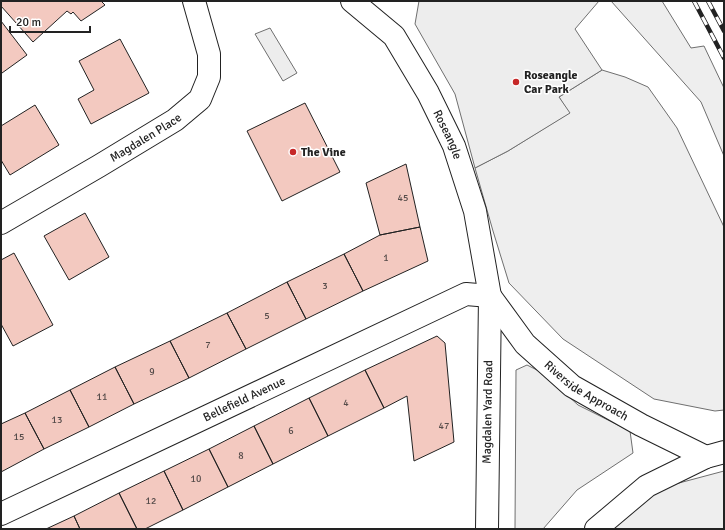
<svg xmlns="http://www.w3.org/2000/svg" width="725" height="530" viewBox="0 0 725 530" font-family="Signika,sans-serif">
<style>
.green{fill:#eee;stroke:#6f6f6f}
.parking{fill:#ededed;stroke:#6f6f6f}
.building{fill:#f3c9c0;stroke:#222}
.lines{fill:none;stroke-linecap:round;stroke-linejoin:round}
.street-casing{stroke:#222;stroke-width:24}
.secondary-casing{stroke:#222;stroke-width:24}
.street{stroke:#fff;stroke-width:22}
.secondary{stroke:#fff;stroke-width:22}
.rail-casing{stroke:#222;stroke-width:4.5}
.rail{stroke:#fff;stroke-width:3;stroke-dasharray:9;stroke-linecap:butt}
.poi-dot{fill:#c62828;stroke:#fff;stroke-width:1.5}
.labels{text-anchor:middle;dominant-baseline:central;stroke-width:3;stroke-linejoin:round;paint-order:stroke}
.number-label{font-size:10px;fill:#564c4a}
.poi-label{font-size:12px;font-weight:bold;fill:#222;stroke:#fff;text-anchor:start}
.street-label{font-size:12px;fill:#222;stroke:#fff}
</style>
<rect width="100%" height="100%" fill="#fff"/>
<path class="green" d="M611,1H662L691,48L704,46L724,88V156L701,102Z
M602,70L625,77L648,87L677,128L724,227V410L715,411L654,399L563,339L509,283L493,231L475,168L508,151L569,113L559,97Z
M527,365L543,373L578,405L630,431L633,453L577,490L543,529H515L516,370Z
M724,471V529H604L664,487Z"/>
<path class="parking" d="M419,1H599L575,29L602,70L559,97L570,113L508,151L475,168L455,94L415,24Z
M270,28L297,73L283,81L255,34Z"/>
<path class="building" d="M1,1H101L105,5L81,21L73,12L71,14L67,11L33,42L1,6Z
M1,21L27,55L2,73L1,72Z
M120,39L149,93L91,124L78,99L94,90L79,61Z
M305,103L340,172L282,201L247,131Z
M35,105L59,145L10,175L1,160V126Z
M406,164L420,227L380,235L366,183Z
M85,213L109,257L69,280L44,236Z
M420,227L428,261L363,291L344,254L380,235Z
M14,253L53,325L13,346L1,324V260Z
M344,254L363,291L306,319L287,282Z
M287,282L306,319L246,349L227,313Z
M227,313L246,349L189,378L170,341Z
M437,336L445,343L454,442L414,461L407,396L384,408L365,370Z
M170,341L189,378L134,404L115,367Z
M115,367L134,404L89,427L70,390Z
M365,370L384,408L328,436L309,398Z
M70,390L89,427L44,449L25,413Z
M309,398L328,436L273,464L254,426Z
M25,413L44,449L1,472V424Z
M254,426L273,464L228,487L209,449Z
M209,449L228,487L183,510L164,471Z
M164,471L183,510L145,529H137L119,493Z
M119,493L137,529H80L74,516Z
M74,516L80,529H46Z"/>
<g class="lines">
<defs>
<g id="street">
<path id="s1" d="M1,223L99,166L175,120L200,99L209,77V54L194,1"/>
<path id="s2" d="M1,514L466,294L490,296"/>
</g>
<g id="secondary">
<path id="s3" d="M352,1L394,36L428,93L454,146L475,211L490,296L487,529"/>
<path id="s4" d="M490,296L525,344L572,386L641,425L706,457"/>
<path d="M596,529L647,486L706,457L724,452"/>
</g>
</defs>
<use href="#street" class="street-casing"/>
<use href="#secondary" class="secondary-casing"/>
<use href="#street" class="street"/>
<use href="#secondary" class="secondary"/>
<defs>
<path id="rail" d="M694,1L724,58
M708,1L724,31"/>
</defs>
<use href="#rail" class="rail-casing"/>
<use href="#rail" class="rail"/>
</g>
<g class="poi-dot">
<circle cx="516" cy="82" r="4"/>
<circle cx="293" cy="152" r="4"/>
</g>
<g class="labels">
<g class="number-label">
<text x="403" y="198">45</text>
<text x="386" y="258">1</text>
<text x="325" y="286">3</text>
<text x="267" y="316">5</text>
<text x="208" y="345">7</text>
<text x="152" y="372">9</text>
<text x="102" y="397">11</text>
<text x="346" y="403">4</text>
<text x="57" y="420">13</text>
<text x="444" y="426">47</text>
<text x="291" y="431">6</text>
<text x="19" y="437">15</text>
<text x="241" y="456">8</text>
<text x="196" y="479">10</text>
<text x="151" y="501">12</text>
</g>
<g class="poi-label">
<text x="524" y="75">Roseangle<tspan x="524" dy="14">Car Park</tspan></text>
<text x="301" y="152">The Vine</text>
</g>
<g class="street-label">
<text stroke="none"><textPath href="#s3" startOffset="167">Roseangle</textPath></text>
<text stroke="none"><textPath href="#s1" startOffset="168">Magdalen Place</textPath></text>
<text stroke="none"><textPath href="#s4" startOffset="137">Riverside Approach</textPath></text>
<text stroke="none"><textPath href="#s2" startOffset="269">Bellefield Avenue</textPath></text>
<text transform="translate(488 412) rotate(-89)">Magdalen Yard Road</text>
</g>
</g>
<rect width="725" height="530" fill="none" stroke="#222222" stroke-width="4"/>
<path d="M10 26v6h80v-6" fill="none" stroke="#222222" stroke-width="2"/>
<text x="16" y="26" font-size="12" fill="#222222" stroke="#ffffff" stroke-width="3" paint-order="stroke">20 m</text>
</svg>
